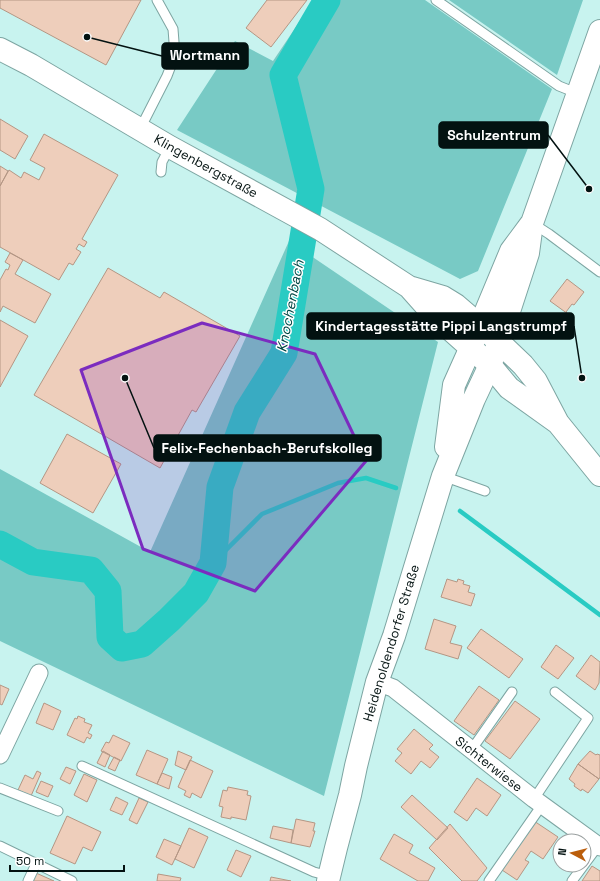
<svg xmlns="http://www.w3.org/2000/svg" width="600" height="881" viewBox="0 0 600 881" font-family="'Space Grotesk',sans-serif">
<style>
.green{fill:#78cac5}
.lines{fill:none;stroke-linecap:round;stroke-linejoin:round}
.stream{stroke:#29cbc3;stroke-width:4.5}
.river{stroke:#29cbc3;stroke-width:27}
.building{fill:#eecebb;stroke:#b49684}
.service-casing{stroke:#7da5a2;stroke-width:11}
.minor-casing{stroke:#7da5a2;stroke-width:19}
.tertiary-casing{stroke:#7da5a2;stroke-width:24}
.secondary-casing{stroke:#7da5a2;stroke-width:24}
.service{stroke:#fff;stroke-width:9}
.minor{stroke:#fff;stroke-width:17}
.tertiary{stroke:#fff;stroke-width:22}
.secondary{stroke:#fff;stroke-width:22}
.marked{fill:#7b2cbf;fill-opacity:0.2;stroke:#7b2cbf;stroke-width:3;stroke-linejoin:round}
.labels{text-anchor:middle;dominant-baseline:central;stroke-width:3;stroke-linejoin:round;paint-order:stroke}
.street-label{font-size:13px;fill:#031211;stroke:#fff}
.water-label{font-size:14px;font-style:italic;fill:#004542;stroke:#fff}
.leader{fill:none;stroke:#031211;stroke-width:1.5}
.callout-dot{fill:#031211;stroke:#fff;stroke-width:1.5}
.callout{fill:#031211;stroke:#031211;stroke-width:1.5}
.callout-label{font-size:14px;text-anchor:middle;font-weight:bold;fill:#fff}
</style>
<rect width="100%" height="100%" fill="#c8f3ef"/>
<path class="green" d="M314,0H425L552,89L478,271L460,279L177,130L235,41L273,61Z
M449,0H583L557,75Z
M289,241L438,342L324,796L0,641V469L150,552Z"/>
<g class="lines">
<path class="stream" d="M460,511L600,615
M213,563L262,514L338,483L366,478L396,488"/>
<path class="river" d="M0,544L33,562L91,570L108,591L110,637L122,648L142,644L169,620L196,593L213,563L220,487L247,412L284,353L311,189L283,75L327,0"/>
</g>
<path class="building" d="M0,0H141L106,65L0,8Z
M267,0H307L271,47L246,28Z
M0,119L28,136L15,159L0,150Z
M44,134L118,175L82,239L87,242L84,247L79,244L76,249L81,252L73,265L69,263L59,280L0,247V186L9,170L21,178L24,172L39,180L45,168L30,160Z
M0,166L8,171L0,186Z
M10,253L23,260L15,274L51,294L35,323L3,306L0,312V280L6,269L8,270L10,265L5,262Z
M108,268L160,298L164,292L240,336L196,412L192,410L160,468L34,395Z
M567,279L584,292L574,305L572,304L566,312L568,314L550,301Z
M0,320L28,336L0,387Z
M67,434L121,464L93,513L40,483Z
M447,579L457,582L458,579L464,581L463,584L470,586L468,592L475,594L471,606L441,597Z
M434,619L456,626L450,643L462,646L458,659L425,649Z
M481,629L523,659L509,678L467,648Z
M556,645L574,658L558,679L541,667Z
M591,655L600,662L599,683L595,690L576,676Z
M0,685L9,689L2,705L0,704Z
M479,686L499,700L474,735L454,721Z
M515,701L540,719L510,759L485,741Z
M44,703L61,711L53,730L36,723Z
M78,716L85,719L84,722L92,725L88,733L92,735L90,739L87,737L84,743L67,735L75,718L77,719Z
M414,729L433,745L429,749L439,757L430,768L421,761L411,774L395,761L402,753L397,749Z
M113,735L130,743L121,761L101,751L106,742L109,743Z
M147,750L168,759L157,784L136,775Z
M103,751L110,755L105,767L97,763Z
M178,751L192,757L186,770L175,765Z
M590,751L596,755L597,754L600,755V777L599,779L578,764Z
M114,757L120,760L115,771L108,768Z
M190,760L213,771L201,798L192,793L190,798L184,795L186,791L178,787Z
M578,764L599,779L588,793L582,789L581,791L574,786L575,784L569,779Z
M66,767L76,771L70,784L60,779Z
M37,771L41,773L31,796L18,790L25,775L33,779Z
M162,773L172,777L169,789L157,784Z
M84,774L97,780L87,802L74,795Z
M477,778L501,795L487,816L476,808L467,821L454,812Z
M41,781L53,786L48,797L36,792Z
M228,787L248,791L247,795L251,796L246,820L231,817V819L221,817L223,807L219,806L223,790L227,791Z
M412,795L448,828L437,840L401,807Z
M116,797L128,803L122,815L110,810Z
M139,798L148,802L137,824L129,820Z
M67,816L101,832L92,851L83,847L75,864L50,853Z
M296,819L315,823L313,831H315L310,847L291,843Z
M534,821L558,837L543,859L531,851L525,860L529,862L517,880L502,870Z
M450,824L487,868L477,881H462L429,848Z
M273,826L293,830L291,843L270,838Z
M189,828L208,837L194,868L175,859Z
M394,834L413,845L409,853L435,868L428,881H418L380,859Z
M164,839L181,846L172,865L156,857Z
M236,850L251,856L241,877L227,870Z
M592,866L600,871V881H582Z
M36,873L54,881H33Z
M158,874L181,878L180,881H157Z
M271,877L291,881H270Z"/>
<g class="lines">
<defs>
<path id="service" d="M436,0L559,86L579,94
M140,129L167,76L175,55L173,29L157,0
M161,172L162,162L170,147
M532,223L549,234L600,272
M443,476L485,491
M472,749L512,692
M82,766L314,872L329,876
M0,788L58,811
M534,799L588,718L555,692
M0,846L72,881
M28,881L36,864
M489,881L542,805
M572,881L598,846"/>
<path id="minor" d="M377,682L393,688L534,799L600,847
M0,755L39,673"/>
<path id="tertiary" d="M446,447L454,385L471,347L511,251L531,224
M328,881L336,848L350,795L356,766L377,682L394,636L443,476L474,399L490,365L499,342L528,253L532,223L600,31"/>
<path id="secondary" d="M0,49L31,65L170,147L320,229L409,287L433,314L490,365L509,388L558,423
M409,287L443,297L456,305L499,342L523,365L536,381L558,423L600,475"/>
</defs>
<use href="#service" class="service-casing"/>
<use href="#minor" class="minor-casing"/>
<use href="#tertiary" class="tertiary-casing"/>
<use href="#secondary" class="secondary-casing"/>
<use href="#service" class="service"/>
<use href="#minor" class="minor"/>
<use href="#tertiary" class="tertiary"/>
<use href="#secondary" class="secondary"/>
</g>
<path class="marked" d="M202,323L315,354L366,461L255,591L143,549L81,370Z"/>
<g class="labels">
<g class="street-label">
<text transform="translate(206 166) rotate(29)">Klingenbergstraße</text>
<text transform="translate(391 643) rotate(-73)">Heidenoldendorfer Straße</text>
<text transform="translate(489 764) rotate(38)">Sichterwiese</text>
</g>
<g class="water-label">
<text transform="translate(290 306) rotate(-79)">Knochenbach</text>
</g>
</g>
<path class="leader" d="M87 37L162 56M589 189L548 135M582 378L574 326M125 378L154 448"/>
<g class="callout-dot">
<circle cx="87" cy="37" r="4"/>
<circle cx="589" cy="189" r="4"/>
<circle cx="582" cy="378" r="4"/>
<circle cx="125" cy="378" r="4"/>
</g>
<g class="callout">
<rect x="162" y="43" width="86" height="26" rx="4"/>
<rect x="439" y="122" width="109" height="26" rx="4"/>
<rect x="307" y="313" width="267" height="26" rx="4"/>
<rect x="154" y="435" width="227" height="26" rx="4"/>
</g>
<g class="callout-label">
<text x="205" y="60">Wortmann</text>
<text x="494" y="140">Schulzentrum</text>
<text x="441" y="331">Kindertagesstätte Pippi Langstrumpf</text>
<text x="267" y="453">Felix-Fechenbach-Berufskolleg</text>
</g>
<g transform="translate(572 853) rotate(277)"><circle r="19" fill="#ffffff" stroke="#9aa0a0"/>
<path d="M0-3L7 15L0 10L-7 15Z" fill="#bb5e0c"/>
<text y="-6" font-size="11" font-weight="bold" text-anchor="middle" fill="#031211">N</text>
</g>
<path d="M10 865v6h114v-6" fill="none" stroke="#031211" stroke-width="2"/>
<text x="16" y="865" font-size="12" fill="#031211" stroke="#ffffff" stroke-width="3" paint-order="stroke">50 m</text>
</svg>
